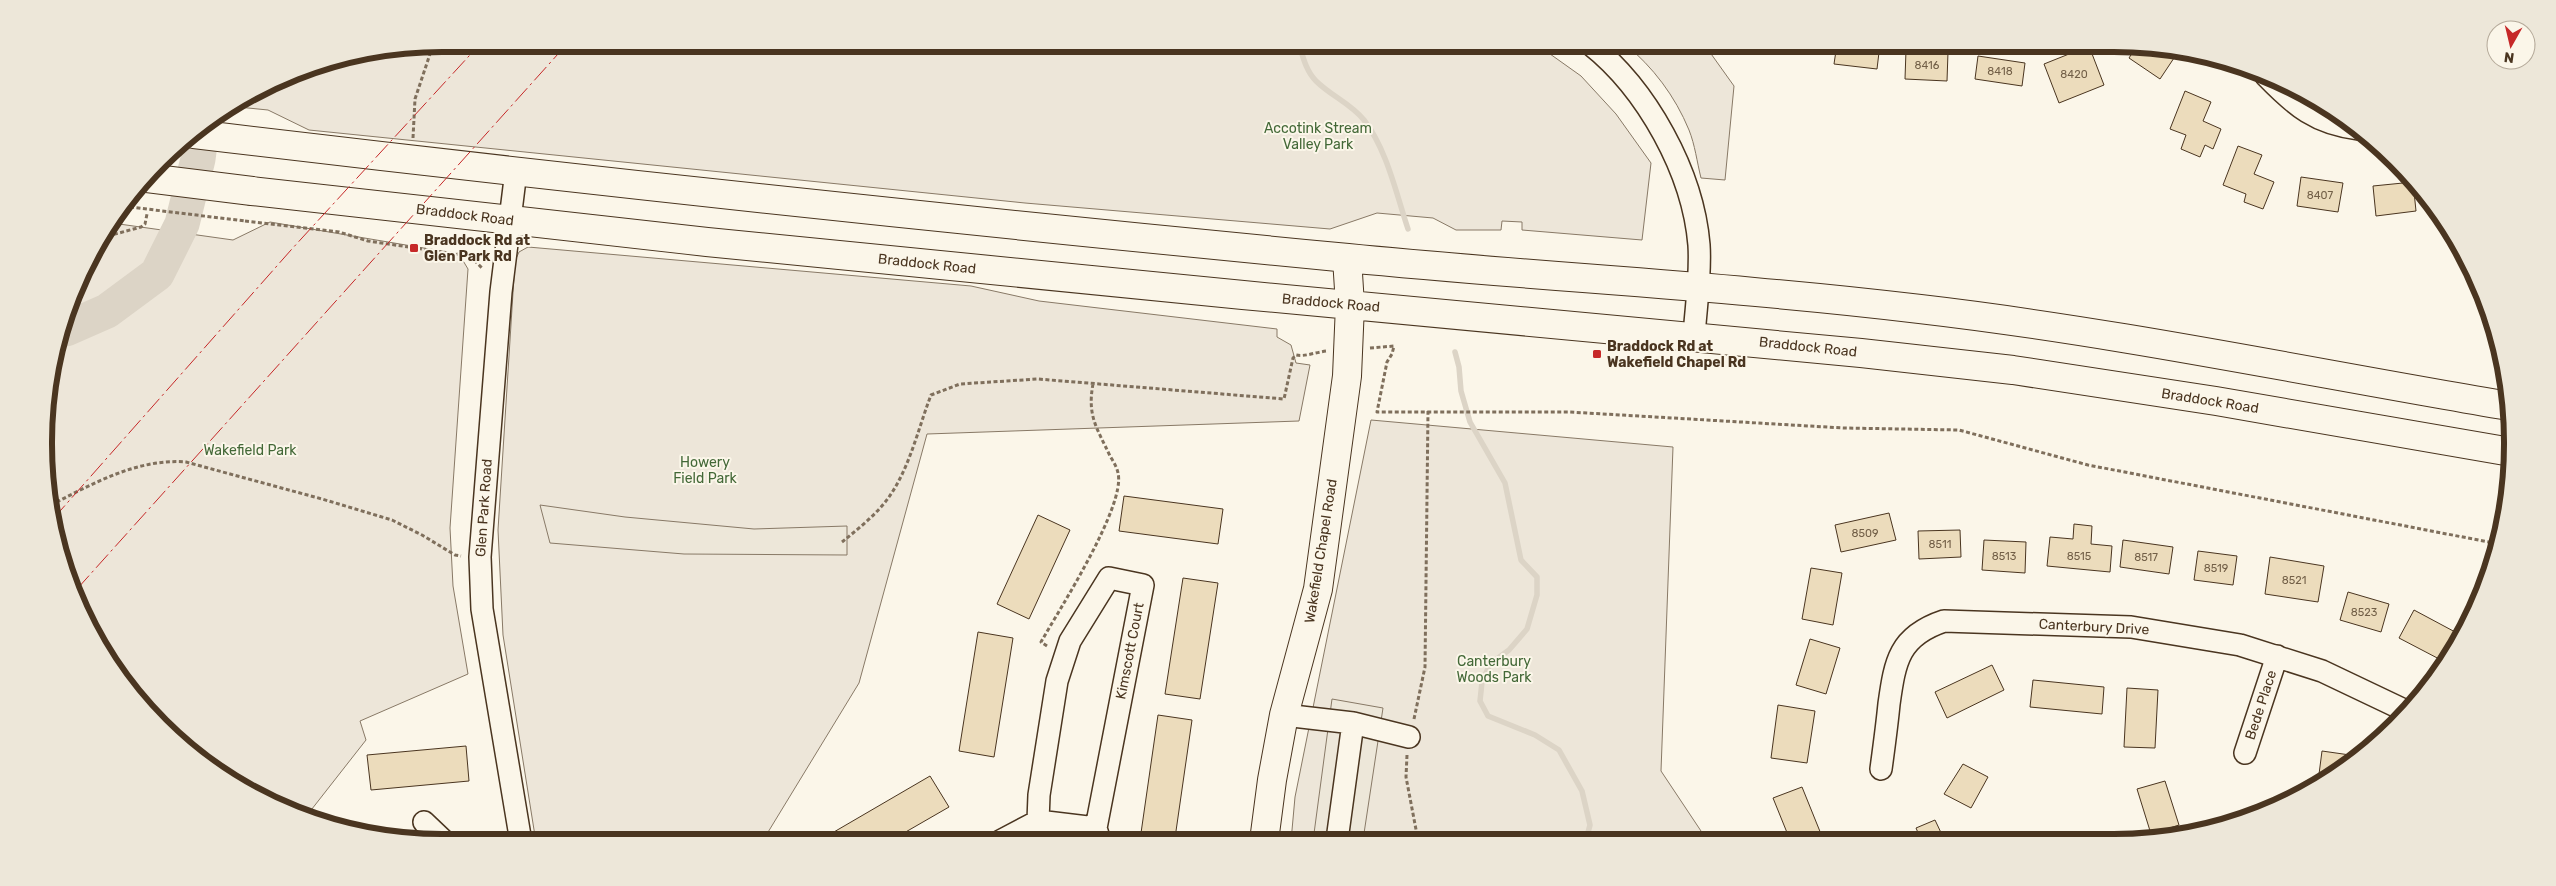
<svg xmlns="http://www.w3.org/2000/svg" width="2556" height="886" viewBox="0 0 2556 886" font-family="Rubik,sans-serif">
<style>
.green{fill:#ede6d9;stroke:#887966}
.parking{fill:#ede7d9;stroke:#887966}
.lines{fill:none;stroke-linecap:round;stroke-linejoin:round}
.stream{stroke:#dcd4c6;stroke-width:5.5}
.river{stroke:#dcd4c6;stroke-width:35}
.building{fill:#ecdcbc;stroke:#4a3520}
.minor-casing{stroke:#4a3520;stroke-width:24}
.major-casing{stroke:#4a3520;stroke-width:30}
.path{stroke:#7f6f5c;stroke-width:3;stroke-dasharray:4 2.5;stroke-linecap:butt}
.minor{stroke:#fbf6e9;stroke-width:21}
.major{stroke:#fbf6e9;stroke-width:28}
.major-bridge-casing{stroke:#4a3520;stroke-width:30;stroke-linecap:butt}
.path-bridge{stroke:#7f6f5c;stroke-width:3;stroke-dasharray:4 2.5;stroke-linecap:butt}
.major-bridge{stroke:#fbf6e9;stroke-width:28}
.power{stroke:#c62828;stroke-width:1;stroke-dasharray:18 4 2.5 4;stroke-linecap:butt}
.poi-dot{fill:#c62828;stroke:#fbf6e9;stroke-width:2}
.labels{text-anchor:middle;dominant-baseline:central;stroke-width:4;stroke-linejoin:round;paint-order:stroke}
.number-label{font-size:11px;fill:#725f47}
.park-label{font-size:14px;fill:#436837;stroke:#fbf6e9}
.street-label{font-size:14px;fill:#4a3520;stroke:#fbf6e9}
.poi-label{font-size:14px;font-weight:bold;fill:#4a3520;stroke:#fbf6e9;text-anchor:start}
.rim{fill:none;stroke:#4a3520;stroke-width:6}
</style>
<rect width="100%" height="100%" fill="#fbf6e9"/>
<path class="green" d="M443,44H1536L1581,76L1616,114L1651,163L1642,240L1522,230V222L1502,221L1501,230H1456L1433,218L1377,213L1330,229L1025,203L309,130L268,110L238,107L290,74L365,51Z
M1625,44H1704L1734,86L1725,180L1701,178C1697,162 1695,145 1689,130C1675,96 1653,67 1625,44Z
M270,222L459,254L468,269L450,528L453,586L468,674L360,721L366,740L308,814L221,775L160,725L111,665L57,546L45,469L47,391L85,266L112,223L233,240Z
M528,247L971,286L1039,301L1277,329V337L1291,345L1296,363L1310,365L1299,421L927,434L859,683L762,842H647L535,836L503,635L498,530L515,261L519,252Z
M1371,420L1673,447L1661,771L1707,840L1291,841L1295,797Z"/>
<path class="parking" d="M540,505L625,517L754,529L847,526V555L684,554L550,543Z
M1332,699L1383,708L1363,840L1313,841Z"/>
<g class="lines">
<path class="stream" d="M1299,44C1303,57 1306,71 1316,81C1331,96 1350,103 1364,120C1387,150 1396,193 1408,229
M1455,352L1459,367L1461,391L1470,422L1505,483L1521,560L1537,577V595L1527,629L1509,650L1490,664L1482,682L1480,701L1488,716L1535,735L1559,750L1582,791L1590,825L1586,840"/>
<path class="river" d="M66,329L107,311L157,274L182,224L198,159L202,129"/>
</g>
<path class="building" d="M1837,44H1880L1877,69L1834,64Z
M2089,46L2104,85L2059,103L2044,64Z
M2136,47L2171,51L2176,55L2160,79L2129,58Z
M1906,50L1948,52L1947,81L1905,79Z
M1978,56L2025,63L2022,86L1975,79Z
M2185,91L2211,102L2203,121L2221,129L2213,149L2205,145L2200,157L2181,149L2186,135L2170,129Z
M2238,146L2262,155L2254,174L2274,182L2263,209L2244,202L2246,194L2223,185Z
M2301,177L2343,183L2338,212L2297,206Z
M2413,182L2416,211L2376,216L2373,186Z
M1124,496L1223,509L1218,544L1119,531Z
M1889,513L1896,540L1841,552L1835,525Z
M1038,515L1070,530L1029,619L997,604Z
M2074,524L2092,526L2091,544L2112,546L2110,572L2047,566L2050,537L2073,539Z
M1960,530L1961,557L1919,559L1918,531Z
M1984,540L2026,542L2025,573L1982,570Z
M2123,540L2173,547L2169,574L2120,567Z
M2198,551L2237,556L2233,585L2194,580Z
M2270,557L2324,566L2318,602L2265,594Z
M1811,568L1842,573L1833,625L1802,619Z
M1183,578L1218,583L1200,699L1165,694Z
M2348,592L2389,604L2381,632L2340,620Z
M2414,610L2457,633L2443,661L2399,638Z
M978,632L1013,638L994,757L959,751Z
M1810,639L1840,648L1826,694L1796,685Z
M1992,665L2004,690L1947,718L1935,692Z
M2033,680L2104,687L2102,714L2030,707Z
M2127,688L2158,690L2155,748L2124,747Z
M1778,705L1815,711L1807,763L1771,758Z
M1158,715L1192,720L1175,838L1141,833Z
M466,746L469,781L371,790L367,755Z
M2322,751L2357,756L2318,782Z
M1963,764L1988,777L1971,808L1944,794Z
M930,776L949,807L890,841H830L827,836Z
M2165,781L2179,825L2151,834L2137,789Z
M1802,787L1821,834L1806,840H1790L1773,798Z
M1935,820L1944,839H1908L1919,835L1916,828Z"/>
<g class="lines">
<defs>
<path id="minor" d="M1590,44C1647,89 1693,172 1699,245C1701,275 1696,306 1694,336
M2266,76C2295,106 2316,124 2359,129
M516,171L501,292L480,557L482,609L521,842
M1284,715L1353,723L1337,840
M1353,723L1409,737
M2245,753L2277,656
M1881,769C1884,747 1887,725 1889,704C1895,661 1899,636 1944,621L2131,627L2240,645L2322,671L2404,710
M1038,821L1039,795L1057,681L1070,641L1109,578L1143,585L1096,828
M424,822L445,842
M1000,841L1038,821L1096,828L1100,841"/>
<path id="major" d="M194,134C578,180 963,221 1348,258C1538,277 1730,286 1920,309C2118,332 2313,373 2509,406
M252,191L707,242L1243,295L1861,353L2013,370L2216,401L2511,452
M1264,841L1272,780L1284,715L1318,589L1347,376L1350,305L1347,258"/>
</defs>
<use href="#minor" class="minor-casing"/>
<use href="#major" class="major-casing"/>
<path class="path" d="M413,138L415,99L433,45
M122,206L130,207
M245,221L339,232L368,241L470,256L483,269
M85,268L108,236L141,227L145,224L147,214
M1370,348L1394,346L1392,354L1387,362L1377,412H1569L1844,428L1959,430L2088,465L2499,544
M51,505C92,484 138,458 186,462L322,499L392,520L422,535L455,555L461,556
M842,542C858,529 877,514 889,497C910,467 918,429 931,395L960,384L1038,379L1284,399L1293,358L1296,355C1305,357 1316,352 1327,351
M1047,646L1041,642C1059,610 1126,506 1118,473C1117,467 1113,461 1110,456C1097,428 1087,416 1093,384
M1414,719L1425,667L1428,411
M1407,755L1406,777L1418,840"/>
<use href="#minor" class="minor"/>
<use href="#major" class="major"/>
<defs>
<path id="major-bridge" d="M147,178L252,191"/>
</defs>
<use href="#major-bridge" class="major-bridge-casing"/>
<path class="path-bridge" d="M130,207L245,221"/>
<use href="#major-bridge" class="major-bridge"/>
<path class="power" d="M53,519L291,250L480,44
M77,589L567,44"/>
</g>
<g class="poi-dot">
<rect x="409" y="243" width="10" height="10" rx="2.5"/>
<rect x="1592" y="349" width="10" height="10" rx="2.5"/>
</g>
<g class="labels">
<g class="number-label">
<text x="1927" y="65">8416</text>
<text x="2000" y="71">8418</text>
<text x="2074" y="74">8420</text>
<text x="2320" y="195">8407</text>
<text x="1865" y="533">8509</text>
<text x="1940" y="544">8511</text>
<text x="2004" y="556">8513</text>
<text x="2079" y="556">8515</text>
<text x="2146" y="557">8517</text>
<text x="2216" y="568">8519</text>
<text x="2294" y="580">8521</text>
<text x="2364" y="612">8523</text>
</g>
<g class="park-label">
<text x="1318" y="128">Accotink Stream<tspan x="1318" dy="16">Valley Park</tspan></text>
<text x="250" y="450">Wakefield Park</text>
<text x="705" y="462">Howery<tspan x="705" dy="16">Field Park</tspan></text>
<text x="1494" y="661">Canterbury<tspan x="1494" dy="16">Woods Park</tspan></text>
</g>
<g class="street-label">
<text transform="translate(465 215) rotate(7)">Braddock Road</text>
<text transform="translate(927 264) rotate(6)">Braddock Road</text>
<text transform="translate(1331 303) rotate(5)">Braddock Road</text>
<text transform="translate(1808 347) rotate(6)">Braddock Road</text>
<text transform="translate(2210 401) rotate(9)">Braddock Road</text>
<text transform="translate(484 508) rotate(-86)">Glen Park Road</text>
<text transform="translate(1321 551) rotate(-81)">Wakefield Chapel Road</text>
<text transform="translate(2094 627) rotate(3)">Canterbury Drive</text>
<text transform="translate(1130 651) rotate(-79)">Kimscott Court</text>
<text transform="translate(2261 705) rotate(-72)">Bede Place</text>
</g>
<g class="poi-label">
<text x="424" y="240">Braddock Rd at<tspan x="424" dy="16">Glen Park Rd</tspan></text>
<text x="1607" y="346">Braddock Rd at<tspan x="1607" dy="16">Wakefield Chapel Rd</tspan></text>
</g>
</g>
<path d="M0 0H2556V886H0ZM442 52H2114A390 390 0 0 1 2504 442V444A390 390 0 0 1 2114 834H442A390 390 0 0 1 52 444V442A390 390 0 0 1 442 52Z" fill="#ede7d9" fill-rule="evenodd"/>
<path class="rim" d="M442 52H2114A390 390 0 0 1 2504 442V444A390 390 0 0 1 2114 834H442A390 390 0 0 1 52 444V442A390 390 0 0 1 442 52Z"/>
<g transform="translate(2511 45) rotate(188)"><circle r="24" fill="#fbf6e9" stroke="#b4a999"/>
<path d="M0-4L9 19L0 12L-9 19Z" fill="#c62828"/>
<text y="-8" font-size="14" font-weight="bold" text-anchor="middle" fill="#4a3520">N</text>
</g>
</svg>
